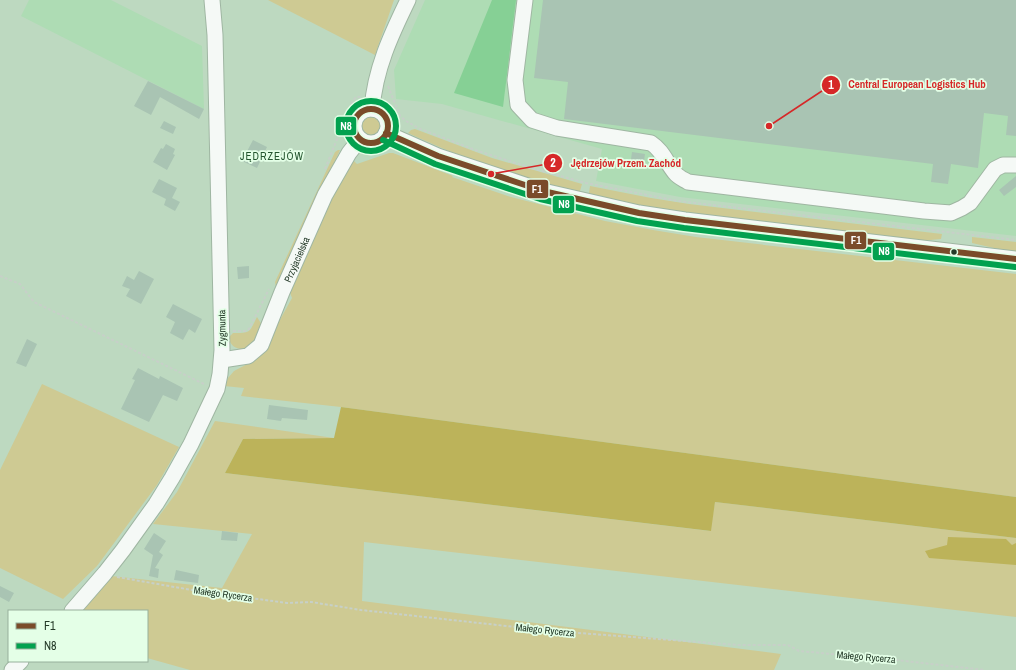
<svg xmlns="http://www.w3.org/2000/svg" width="1016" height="670" viewBox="0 0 1016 670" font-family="'Archivo Narrow',sans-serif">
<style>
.built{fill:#aedcb4}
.green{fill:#ceca93}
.forest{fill:#bcb35a}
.water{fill:#86d095}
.building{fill:#a9c4b3}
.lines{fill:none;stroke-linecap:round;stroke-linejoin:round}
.minor-casing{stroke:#9fb6a2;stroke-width:17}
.path{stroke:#c7d0c8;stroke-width:2;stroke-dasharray:3 2;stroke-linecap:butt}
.minor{stroke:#f5f9f6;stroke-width:15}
.bus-1-casing{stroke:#e4ffe7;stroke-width:9}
.bus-2-casing{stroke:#e4ffe7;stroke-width:9}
.bus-1{stroke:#7a4b2a;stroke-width:6}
.bus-2{stroke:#02a14f;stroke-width:6}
.bus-dot{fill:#243a28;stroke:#e4ffe7;stroke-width:1.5}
.labels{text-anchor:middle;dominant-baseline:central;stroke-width:3.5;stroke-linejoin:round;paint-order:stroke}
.street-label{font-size:10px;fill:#243a28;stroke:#e4ffe7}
.neighbourhood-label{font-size:11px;letter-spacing:1px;fill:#24562f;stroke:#e4ffe7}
.leader{fill:none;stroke:#d62828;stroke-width:1.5}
.callout-dot{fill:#d62828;stroke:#e4ffe7;stroke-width:1.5}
.mark-label{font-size:12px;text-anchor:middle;font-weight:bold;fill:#fff}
.callout-label{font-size:11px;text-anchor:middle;font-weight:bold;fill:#d62828;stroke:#e4ffe7;stroke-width:3.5;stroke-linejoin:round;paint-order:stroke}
.line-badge{stroke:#e4ffe7;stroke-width:1.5}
.badge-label{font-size:11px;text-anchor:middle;font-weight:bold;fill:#fff}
</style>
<rect width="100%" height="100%" fill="#bdd9c0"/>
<path class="built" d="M29,0H111L202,46L204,109L21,16Z
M425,0H1016V236L680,197L596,181L602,149L442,104L396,99L394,70Z"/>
<path class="green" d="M268,0H394L375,55Z
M361 127a11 11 0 1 1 22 0a11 11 0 1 1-22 0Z
M415,129L492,158L582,184L580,191L577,193C519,177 463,159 408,133L411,130Z
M338,150H340L277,289L276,287L275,282L335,152Z
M389,153H393L453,176L452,177L511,197L605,221L653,230L696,237L1016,274V497L341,407L241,396L244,388L224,386L228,378L234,371L257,359L271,336L292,298L289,290L340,179L354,161L357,164Z
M590,186L651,198L689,204L942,234L941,239L919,241L905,240L647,208L590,196L589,193Z
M512,193L1016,265V270L672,229L595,214Z
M972,237L1016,242V253L972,243Z
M257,317L262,325L256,341L246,349C236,350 230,346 228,336H230L233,333C251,333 249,333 257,317Z
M42,384L179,447L157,485L97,566L63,599L0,568V470Z
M215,421L334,438L243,439L225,473L710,531L715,502L1016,538V617L364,542L362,601L781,654L774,670H190L147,658V611H80L111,576L222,588L252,534L153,524L177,492Z"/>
<path class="forest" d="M341,407L1016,497V538L715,502L711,531L225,473L243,439L334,438Z
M948,537L1006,539L1012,545L1016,543V565L929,558L925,551L947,545Z"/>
<path class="water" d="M492,0H516L503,107L454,93Z"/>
<path class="building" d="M543,0H1016V136L1006,135L1008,116L984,113L978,168L951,164L948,184L931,182L933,164L564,119L568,82L534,78Z
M148,81L204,109L199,119L160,97L151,115L134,106Z
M164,121L176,127L173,134L160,128Z
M253,140L267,147L257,168L242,161Z
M166,144L175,149L173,154L175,155L167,170L153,162L161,148L163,149Z
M632,152L645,154L643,168L630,167Z
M1016,176V187L1004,196L999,190Z
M159,179L177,188L172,198L180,202L175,211L164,205L166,199L152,192Z
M249,266V278L238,279L237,267Z
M139,271L154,279L141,304L126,296L130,289L122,286L127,276L134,280Z
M173,304L202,319L195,333L189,329L183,340L170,333L175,322L166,317Z
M27,339L37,344L26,367L16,363Z
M138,368L159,379L160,376L183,388L177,401L163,395L149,422L121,409L135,380L132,379Z
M269,405L308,410L307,420L282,418L281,421L267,419Z
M222,531L238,533L237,541L221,540Z
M154,533L166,541L159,552L163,555L155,568L159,569L158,578L149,576L153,555L144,549Z
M176,570L199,575L198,583L174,580Z
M0,586L14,593L9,602L0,597Z"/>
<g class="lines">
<defs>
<g id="minor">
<path d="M525,0L515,80L518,105L532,120L557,128L651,143C663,151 666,162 675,173C678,177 683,179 688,182L924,211L951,213L962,208L970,203L995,169L1003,165H1016"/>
<path d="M372,109C375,69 391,35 408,0"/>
<circle cx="371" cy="126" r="17"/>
<path d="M386,133L438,156L543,191L639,213L685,220L1016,259"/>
<path id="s1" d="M222,360L248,356L261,345L282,292L325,195L349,153L360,139"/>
<path d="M72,611L105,573L123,550L156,504L172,478L191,444L217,389L220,374L222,350L215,35L212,0"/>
<path d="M12,670L21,661"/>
</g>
</defs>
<use href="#minor" class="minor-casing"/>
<path class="path" d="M388,86L400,116L406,121L418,128L475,150L528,167L586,183L678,201L1016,240
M325,169L352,102L356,97H361
M0,276L20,284L34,302L206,385
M233,331H245L249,329L269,289
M117,577L192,590L287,603L311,602L361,610L552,631L738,645H788L799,651L887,659L985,670"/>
<use href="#minor" class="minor"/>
<defs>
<path id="bus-1" d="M354 126a17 17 0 1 1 34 0a17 17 0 1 1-34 0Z
M386,133L438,156L543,191L639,213L685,220L1016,259"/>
<path id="bus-2" d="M346 126a25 25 0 1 1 50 0a25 25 0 1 1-50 0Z
M383,140L435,164L540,199L637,221L684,228L1015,267"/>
</defs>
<use href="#bus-1" class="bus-1-casing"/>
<use href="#bus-2" class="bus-2-casing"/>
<use href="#bus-1" class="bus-1"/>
<use href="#bus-2" class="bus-2"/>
</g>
<circle class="bus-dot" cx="954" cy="252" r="3.5"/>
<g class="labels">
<g class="street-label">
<text stroke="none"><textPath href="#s1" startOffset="136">Przyjacielska</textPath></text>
<text transform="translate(222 328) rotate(-91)">Zygmunta</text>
<text transform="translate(223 594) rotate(8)">Małego Rycerza</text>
<text transform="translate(545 630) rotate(6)">Małego Rycerza</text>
<text transform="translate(866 657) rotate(5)">Małego Rycerza</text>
</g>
<g class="neighbourhood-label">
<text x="272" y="156">JĘDRZEJÓW</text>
</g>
</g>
<path class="leader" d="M769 126L831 85M491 174L553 163"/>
<g class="callout-dot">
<circle cx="769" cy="126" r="4"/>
<circle cx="491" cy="174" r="4"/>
<circle cx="831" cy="85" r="10"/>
<circle cx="553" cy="163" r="10"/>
</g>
<g class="mark-label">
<text x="831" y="89">1</text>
<text x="553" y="167">2</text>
</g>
<g class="callout-label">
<text x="917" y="88">Central European Logistics Hub</text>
<text x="626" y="167">Jędrzejów Przem. Zachód</text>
</g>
<g class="line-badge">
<rect x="335" y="116" width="22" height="20" rx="4" fill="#02a14f"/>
<rect x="526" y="179" width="23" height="20" rx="4" fill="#7a4b2a"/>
<rect x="552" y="195" width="23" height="19" rx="4" fill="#02a14f"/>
<rect x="844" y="231" width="23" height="19" rx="4" fill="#7a4b2a"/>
<rect x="872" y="242" width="23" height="19" rx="4" fill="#02a14f"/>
</g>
<g class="badge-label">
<text x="346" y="130">N8</text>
<text x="537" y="193">F1</text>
<text x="564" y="208">N8</text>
<text x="856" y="244">F1</text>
<text x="884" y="255">N8</text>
</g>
<rect x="8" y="610" width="140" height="52" fill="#e4ffe7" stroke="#97b09b"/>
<rect x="16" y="623" width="20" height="6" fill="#7a4b2a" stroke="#97b09b"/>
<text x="44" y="630" font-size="12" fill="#243a28">F1</text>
<rect x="16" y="643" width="20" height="6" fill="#02a14f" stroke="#97b09b"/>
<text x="44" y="650" font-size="12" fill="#243a28">N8</text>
</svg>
